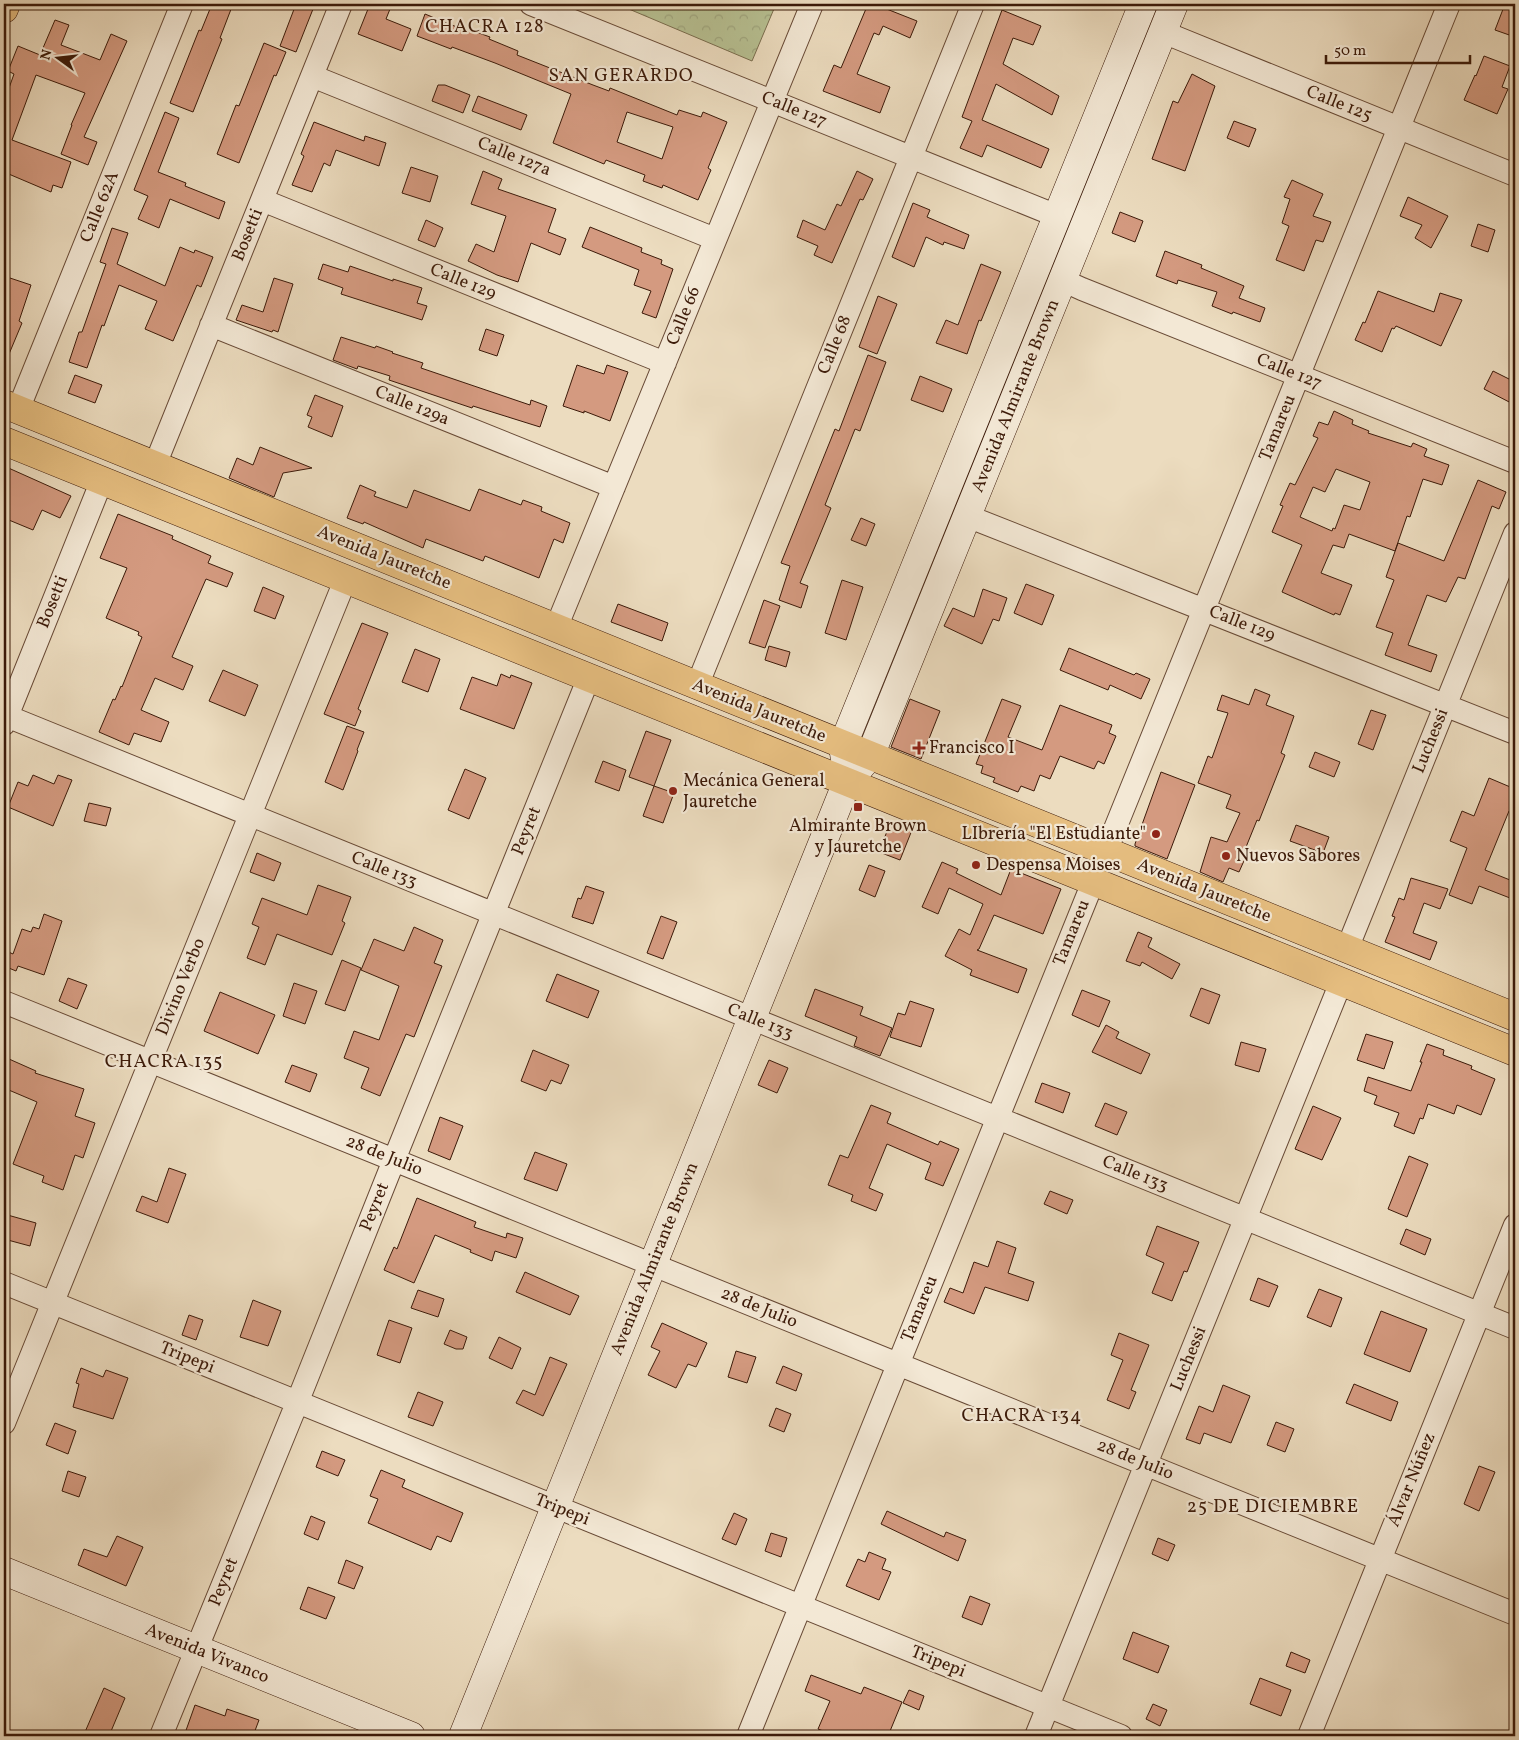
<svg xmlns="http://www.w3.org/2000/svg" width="1519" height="1740" viewBox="0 0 1519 1740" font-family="Vollkorn,serif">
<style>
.park{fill:url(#park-crowns);stroke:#7a6d4e}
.building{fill:#d49a80;stroke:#3c1a09;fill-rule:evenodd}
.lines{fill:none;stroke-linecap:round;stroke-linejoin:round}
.street-casing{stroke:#684a36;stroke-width:24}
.secondary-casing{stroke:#3c1a09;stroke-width:29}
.primary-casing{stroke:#3c1a09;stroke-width:29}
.street{stroke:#f3e8d5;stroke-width:22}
.secondary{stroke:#f3e8d5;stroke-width:28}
.primary{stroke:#e6be80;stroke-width:28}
.poi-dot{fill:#8f2418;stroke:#f3e8d5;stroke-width:2}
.labels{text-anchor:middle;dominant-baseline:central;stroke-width:4.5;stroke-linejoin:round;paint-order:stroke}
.street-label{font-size:18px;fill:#3c1a09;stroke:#f3e8d5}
.poi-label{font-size:18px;fill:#3c1a09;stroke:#f3e8d5;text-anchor:start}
.neighbourhood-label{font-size:19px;letter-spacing:1px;fill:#3c1a09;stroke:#f3e8d5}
</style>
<defs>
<pattern id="park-crowns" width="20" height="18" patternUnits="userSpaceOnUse" patternTransform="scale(1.25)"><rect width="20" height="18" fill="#b7c092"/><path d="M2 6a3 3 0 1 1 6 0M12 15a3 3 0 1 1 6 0" fill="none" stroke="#9ea47d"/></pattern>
</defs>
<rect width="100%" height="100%" fill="#ecdcbf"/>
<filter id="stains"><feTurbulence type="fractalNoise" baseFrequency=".004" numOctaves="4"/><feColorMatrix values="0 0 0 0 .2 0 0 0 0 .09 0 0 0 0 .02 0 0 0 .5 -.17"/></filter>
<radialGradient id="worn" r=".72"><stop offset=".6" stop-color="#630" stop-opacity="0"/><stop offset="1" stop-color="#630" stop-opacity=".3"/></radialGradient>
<path class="park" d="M617,4H776L752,61Z"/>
<path class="building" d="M212,4H233L220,38L222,39L193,112L170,103L199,30L201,31Z
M296,4H315L296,52L280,46Z
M370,4H392L386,19L411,29L402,51L358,34Z
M868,4H874L917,21L910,38L883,26L879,35L874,33L857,74L890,87L880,113L823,91L834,65L841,68Z
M1505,4H1515V37L1495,30Z
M1002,10L1041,26L1033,45L1013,38L1003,64L1059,96L1052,115L996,84L982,120L1049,149L1041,168L987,145L982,157L960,148L972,121L962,117Z
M425,14L464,30L465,28L490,37L489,39L518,51L517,55L593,85L609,91L610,88L677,115L679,110L701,117L703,112L727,122L708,168L711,170L698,200L663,185L662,188L643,181L645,175L606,160L604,164L553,143L571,94L495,63L452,47L451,49L417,36ZM627,112L673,127L662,159L617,142Z
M55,20L69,25L61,45L100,60L111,34L127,41L84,137L97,142L88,165L61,154L72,125H71L85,93L36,75L12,140L71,162L62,188L53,185L51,192L4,172V102L14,74L8,71L18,46L40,55Z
M264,43L286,52L276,76L274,75L239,163L217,154L236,105L239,106Z
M1484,56L1510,66L1502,87L1508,89L1497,114L1464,100L1475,75L1476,76Z
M1192,74L1215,86L1185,171L1152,159L1173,101L1178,103Z
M438,85H445L470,95L463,113L432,101Z
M478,96L527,115L521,130L472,111Z
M165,112L179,118L158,172L186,183L185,186L225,202L219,219L170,199L159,228L138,219L148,196L134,190Z
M1234,121L1256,129L1249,147L1227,138Z
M314,122L364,141L365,136L386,143L379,166L336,150L330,166L324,163L312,192L292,185L304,156L301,154Z
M411,167L438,176L430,202L402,193Z
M483,171L502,179L498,189L556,209L548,232L566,239L560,255L531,243L518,282L497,275L468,261L476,244L494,252L506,216L471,204Z
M857,171L873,179L863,200L860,199L832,263L814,255L818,246L797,237L803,220L825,230L837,204L841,206Z
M1292,180L1323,194L1313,216L1331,222L1323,242L1316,240L1304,271L1276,260L1289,226L1282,223L1290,199L1284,197Z
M1408,197L1448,216L1431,248L1415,238L1422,225L1400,216Z
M913,203L930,210L927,217L969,235L964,249L944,242L943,245L926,237L914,267L892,257Z
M1120,212L1143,221L1135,242L1112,233Z
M426,220L443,228L435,247L418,240Z
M1478,224L1495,230L1488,252L1471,246Z
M590,227L642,248L641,252L662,260L661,264L673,269L656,318L642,313L651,291L634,285L639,270L582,247Z
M112,228L128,233L117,264L165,286L180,247L194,253L195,250L213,257L201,287L197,285L173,341L145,329L157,301L119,285L104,326L102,325L87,368L69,362L79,332H82L106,264L100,262Z
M1165,251L1202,265L1201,268L1244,286L1239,298L1265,308L1260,322L1233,312L1232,314L1212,306L1217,292L1178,280L1177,284L1156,276Z
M323,264L348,272L350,266L393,281V279L422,288L417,303L427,306L422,320L341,294L343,288L318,279Z
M981,264L1001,272L981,321L979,320L967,354L936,343L946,320L958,325Z
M7,277L31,285L19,321L22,323L4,366V288Z
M274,278L293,284L278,332L273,330L272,332L236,320L242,305L263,312Z
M1378,291L1434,312L1440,293L1462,300L1441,346L1396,326L1394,329L1392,328L1382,352L1355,340L1363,322L1365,323Z
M878,296L897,304L877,354L859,347Z
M486,329L504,335L497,356L479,350Z
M341,337L375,348L376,346L393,352L392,353L423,363L421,368L530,405L531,400L547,406L540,427L473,406L472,408L389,380L390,376L358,366L357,369L333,360Z
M868,355L886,362L860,431L855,429L825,505L831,508L800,583L808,586L801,608L779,600L790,566L781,563L835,429L839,431Z
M577,365L604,374L607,365L628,372L610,421L584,411V413L563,406Z
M1493,371L1515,382V405L1484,389Z
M75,375L102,385L95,403L68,393Z
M920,376L952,389L943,412L911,400Z
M315,395L343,406L332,437L308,427L312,417L307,415Z
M1334,411L1353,420L1352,424L1369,431L1368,433L1411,447L1413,443L1427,449L1424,456L1449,465L1442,485L1423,479L1410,517L1407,516L1395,551L1349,534L1344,548L1333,545L1321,573L1352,585L1340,615L1335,613L1334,615L1282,592L1302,545L1272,532L1283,506L1280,505L1290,483L1295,485L1318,438L1313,436L1319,422L1328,425ZM1336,469L1370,482L1360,510L1344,505L1335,529L1333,528L1332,531L1300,517L1313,487L1325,492Z
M260,447L312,468L283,473L274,497L229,478L237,458L253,465Z
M4,466L71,496L60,518L42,510L33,530L4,518Z
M1478,480L1506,492L1499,509L1492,506L1465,579L1458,577L1446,602L1427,595L1408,645L1437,655L1431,672L1385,655L1393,633L1376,627L1394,580L1386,577L1398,543L1444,561Z
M360,485L376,492L374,496L407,508L414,490L470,511L479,489L521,505L523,500L542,507L541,511L570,523L563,543L554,539L539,578L485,556L483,561L426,539L423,548L364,522L363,524L347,518Z
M118,514L173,536L172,539L211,556L208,563L233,573L227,587L206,579L172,657L193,666L183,690L155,678L141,710L169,722L161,742L134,733L129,745L99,732L113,699L115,700L121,686L122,687L142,637L138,635L139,632L106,618L127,568L100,558Z
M861,518L875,524L866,546L851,540Z
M842,580L863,587L846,640L825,633Z
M1026,584L1054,595L1042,625L1014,613Z
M263,587L284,596L275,619L254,611Z
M983,589L1007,598L999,621L993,619L982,644L944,626L953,608L974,617Z
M764,600L780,606L765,648L749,643Z
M618,604L668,623L662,641L611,622Z
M362,623L388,633L358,709L361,711L355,726L324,714Z
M769,646L790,652L786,667L765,660Z
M1069,648L1134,675L1136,673L1150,679L1141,699L1110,685L1108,690L1060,670Z
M415,649L440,659L428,692L402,682Z
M223,670L258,685L245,716L209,701Z
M501,674L510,678L511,675L532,683L514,729L460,709L472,677L497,686Z
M1255,689L1270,695L1266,705L1294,716L1281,753L1285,755L1259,821L1257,820L1244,852L1247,854L1239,872L1229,868L1223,882L1200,872L1211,837L1227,842L1240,813L1226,808L1231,795L1198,783L1208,756L1212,758L1228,713L1217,710L1222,695L1249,705Z
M910,699L940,711L921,759L891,747Z
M1002,699L1021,706L1008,737L1042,750L1060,705L1112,725L1109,733L1116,736L1104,764L1098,761L1094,769L1060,756L1050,779L1040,775L1034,791L1021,786L1018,792L993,782L995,778L981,773L983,766L976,764Z
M1371,710L1386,715L1373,750L1358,744Z
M347,726L364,732L357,750L358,751L343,790L325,782Z
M646,731L671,740L654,786L629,777Z
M1315,752L1340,762L1334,777L1309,767Z
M603,761L626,770L619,791L595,782Z
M465,769L486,778L469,819L448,810Z
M1161,772L1195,785L1167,859L1135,846V844Z
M33,775L54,784L58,775L72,780L53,826L8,807L18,782L28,786Z
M1489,778L1515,789V813L1509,811L1485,870L1515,882V886L1510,898L1479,886L1472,904L1449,895L1467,848L1450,841L1462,811L1474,816Z
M654,786L674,793L663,823L643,816Z
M89,803L111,808L106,826L84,821Z
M891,821L912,830L900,860L879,852Z
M1296,825L1329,837L1323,853L1290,841Z
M257,853L281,863L274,881L250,872Z
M942,862L958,869L956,873L1001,895L1011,869L1061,889L1043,934L994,915L979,949L977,950L1027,969L1018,993L970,975L972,970L945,956L959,929L970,935L983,904L949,888L938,914L922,907Z
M869,865L885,871L875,897L859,890Z
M1411,878L1448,889L1440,909L1424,903L1413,933L1437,942L1430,960L1385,942L1395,917L1392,916L1399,898L1404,900Z
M318,885L351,897L342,921L345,923L332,955L277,934L265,965L247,958L259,927L252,924L262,898L307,915Z
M586,886L604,892L593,924L572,917L578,898L581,899Z
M44,914L62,921L44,975L18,966L16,971L4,966V950L13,954L22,929L31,932L33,927L39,929Z
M661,916L677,922L663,959L647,953Z
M414,927L443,940L434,963L442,966L414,1037L406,1034L380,1096L361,1088L369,1068L344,1058L354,1031L379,1040L399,986L361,970L374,939L404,951Z
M1138,932L1152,938L1148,947L1180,964L1172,979L1142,962L1140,966L1126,961Z
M342,960L361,968L345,1011L325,1004Z
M557,974L599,991L588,1018L546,1001Z
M68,978L87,985L77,1009L59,1001Z
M294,983L317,991L305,1024L283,1016Z
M1201,988L1220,995L1209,1024L1190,1016Z
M815,989L863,1007L860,1015L892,1028L880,1056L854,1046L857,1037L805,1016Z
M1082,990L1110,1001L1099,1027L1072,1015Z
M220,992L275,1015L258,1054L204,1031Z
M910,1001L934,1009L921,1047L890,1037L898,1013L905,1015Z
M1106,1025L1119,1032L1116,1038L1150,1054L1141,1074L1092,1052Z
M1366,1034L1393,1042L1384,1069L1357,1060Z
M1241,1042L1266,1049L1259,1072L1235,1065Z
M1427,1044L1444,1050L1443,1055L1472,1066L1471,1069L1495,1079L1481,1115L1457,1105L1454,1114L1428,1104L1423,1119L1420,1118L1414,1134L1394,1126L1399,1113L1374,1104L1377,1096L1364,1091L1368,1077L1411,1091L1422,1062H1420Z
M533,1050L569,1065L561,1084L551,1080L546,1091L521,1081Z
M9,1059L36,1071L35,1073L84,1089L75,1116L95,1123L83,1158L75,1155L63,1190L42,1182L44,1176L13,1164L37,1102L4,1088V1072Z
M769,1060L788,1068L777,1093L758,1085Z
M292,1065L317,1074L310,1092L285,1082Z
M1042,1083L1070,1093L1063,1113L1035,1102Z
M1105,1103L1127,1112L1117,1135L1095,1126Z
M871,1105L891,1113L887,1123L938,1145L940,1141L959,1149L943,1186L925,1179L931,1163L887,1144L869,1188L883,1194L876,1211L851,1201L853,1195L828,1185L840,1155L848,1158Z
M1313,1106L1341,1118L1322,1160L1295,1149Z
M440,1117L463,1126L450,1160L428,1151Z
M535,1152L567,1164L557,1191L524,1179Z
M1409,1156L1428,1164L1407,1217L1388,1209Z
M169,1168L186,1174L168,1223L136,1211L142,1196L157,1202Z
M1050,1191L1073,1200L1067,1214L1044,1204Z
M417,1198L476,1222L474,1227L506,1238L507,1233L523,1238L516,1258L495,1251L492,1261L470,1252L471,1250L435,1235L414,1283L384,1270L394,1247L397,1249Z
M4,1214L36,1223L30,1246L4,1239Z
M1157,1226L1199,1242L1187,1272L1184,1271L1172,1301L1152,1293L1164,1263L1146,1255Z
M1406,1229L1431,1239L1425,1255L1400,1244Z
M997,1241L1016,1248L1008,1273L1034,1282L1028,1301L985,1287L974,1314L944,1302L950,1288L963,1293L974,1262L988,1267Z
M525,1272L579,1296L570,1315L516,1292Z
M1258,1278L1278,1286L1269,1307L1250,1300Z
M1319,1289L1342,1298L1331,1327L1307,1317Z
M418,1290L444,1299L438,1317L411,1308Z
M253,1300L281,1311L268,1346L240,1337Z
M1381,1311L1427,1329L1410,1372L1364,1354Z
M189,1315L203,1320L196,1340L182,1335Z
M389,1320L412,1328L400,1363L377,1355Z
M662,1323L707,1343L696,1367L688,1364L676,1388L648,1375L660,1351L651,1347Z
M450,1330L467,1337L463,1349H456L444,1344Z
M1119,1333L1149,1345L1131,1390L1136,1392L1129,1409L1107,1400L1123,1360L1111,1355Z
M499,1337L521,1348L512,1369L489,1358Z
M736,1351L756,1357L747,1383L728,1377Z
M550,1357L567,1364L543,1416L516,1403L523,1390L535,1395Z
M783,1366L802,1374L796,1391L776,1383Z
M81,1368L103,1377L106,1370L128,1378L113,1419L73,1407L79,1384L76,1383Z
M1354,1384L1398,1402L1391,1421L1346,1403Z
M1223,1385L1250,1396L1231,1443L1204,1433L1200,1444L1186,1439L1199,1406L1213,1412Z
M418,1392L443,1402L433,1426L408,1417Z
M776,1408L791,1414L784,1432L769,1426Z
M1276,1422L1294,1429L1285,1452L1267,1445Z
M55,1423L76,1431L68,1454L46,1445Z
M322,1451L345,1460L338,1476L316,1467Z
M1479,1466L1495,1472L1479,1511L1464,1504Z
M381,1470L405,1480L402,1487L463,1513L451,1542L437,1536L431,1550L368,1523L378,1499L370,1496Z
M68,1471L86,1477L79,1497L62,1491Z
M887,1511L944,1537L946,1532L966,1540L958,1561L881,1524Z
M734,1513L747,1519L736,1545L722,1539Z
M311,1516L325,1522L318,1540L304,1534Z
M771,1533L787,1538L781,1557L765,1551Z
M117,1536L143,1547L126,1586L78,1565L84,1549L107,1557Z
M1158,1538L1175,1545L1168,1561L1152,1554Z
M869,1552L886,1559L882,1569L891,1572L879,1600L846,1586L858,1559L865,1562Z
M346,1560L363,1567L354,1589L338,1583Z
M308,1587L335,1597L326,1619L300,1609Z
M970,1596L990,1604L982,1625L962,1617Z
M1133,1632L1169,1646L1158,1673L1123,1659Z
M1291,1652L1310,1660L1305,1673L1286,1666Z
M811,1675L861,1694L864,1687L902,1702L888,1736H836L818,1729L830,1701L805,1691Z
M1260,1678L1291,1690L1281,1716L1250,1704Z
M104,1688L125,1698L109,1736H95L85,1732Z
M909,1690L924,1696L919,1710L903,1703Z
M1153,1704L1167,1710L1160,1726L1146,1719Z
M195,1705L225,1716L227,1709L259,1720L253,1736H184Z"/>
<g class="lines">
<defs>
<path id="street" d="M531,4L1057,216
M1163,32L1515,175
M312,76L715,239
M262,200L665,363
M1062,280L1082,289L1515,462
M211,325L614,487
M18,410L182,4
M155,465L341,4
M967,516L1515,733
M556,628L812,4
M697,686L973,4
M4,715L1515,1328
M4,724L102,480
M1106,851L1449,4
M1347,949L1515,533
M4,1002L1515,1614
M4,1283L1121,1736
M4,1423L346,578
M161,1736L297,1403L394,1160L589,677
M748,1736L1093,882
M1036,1736L1341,982
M1309,1736L1515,1225"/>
<path id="secondary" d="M846,768L843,745L1143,4
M4,1571L411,1736
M463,1736L847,782L870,756L1174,4"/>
<path id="primary" d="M4,9L6,4
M4,404L1515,1017
M4,441L1515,1052"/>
</defs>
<use href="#street" class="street-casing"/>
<use href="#secondary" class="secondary-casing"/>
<use href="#primary" class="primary-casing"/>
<use href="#street" class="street"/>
<use href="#secondary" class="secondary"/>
<use href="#primary" class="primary"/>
</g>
<g class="poi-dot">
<path d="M916.5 740.5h5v5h5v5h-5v5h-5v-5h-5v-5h5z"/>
<circle cx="673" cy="791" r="5"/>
<rect x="853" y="802" width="10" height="10" rx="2.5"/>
<circle cx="1156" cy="834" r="5"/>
<circle cx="1226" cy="856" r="5"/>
<circle cx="976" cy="865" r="5"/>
</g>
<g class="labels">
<g class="street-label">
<text transform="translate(1339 104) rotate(22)">Calle 125</text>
<text transform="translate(794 110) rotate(22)">Calle 127</text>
<text transform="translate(514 157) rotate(22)">Calle 127a</text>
<text transform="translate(100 207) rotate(-68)">Calle 62A</text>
<text transform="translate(248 235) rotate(-68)">Bosetti</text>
<text transform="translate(463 282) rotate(22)">Calle 129</text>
<text transform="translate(684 316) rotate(-68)">Calle 66</text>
<text transform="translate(835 345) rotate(-68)">Calle 68</text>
<text transform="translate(1289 372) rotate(22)">Calle 127</text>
<text transform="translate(1016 396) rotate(-68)">Avenida Almirante Brown</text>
<text transform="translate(412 406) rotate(22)">Calle 129a</text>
<text transform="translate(1278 428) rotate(-68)">Tamareu</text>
<text transform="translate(384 558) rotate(22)">Avenida Jauretche</text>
<text transform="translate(53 602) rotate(-68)">Bosetti</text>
<text transform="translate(1242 624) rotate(22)">Calle 129</text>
<text transform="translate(759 711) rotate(22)">Avenida Jauretche</text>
<text transform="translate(1431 741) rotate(-68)">Luchessi</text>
<text transform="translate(527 831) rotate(-68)">Peyret</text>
<text transform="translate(384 870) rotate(22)">Calle 133</text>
<text transform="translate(1204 891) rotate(22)">Avenida Jauretche</text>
<text transform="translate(1072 933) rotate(-68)">Tamareu</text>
<text transform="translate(181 987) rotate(-68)">Divino Verbo</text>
<text transform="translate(760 1022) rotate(22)">Calle 133</text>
<text transform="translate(384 1156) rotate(22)">28 de Julio</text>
<text transform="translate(1135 1174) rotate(22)">Calle 133</text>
<text transform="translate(375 1207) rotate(-68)">Peyret</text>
<text transform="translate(655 1259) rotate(-68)">Avenida Almirante Brown</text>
<text transform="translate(759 1308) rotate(22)">28 de Julio</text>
<text transform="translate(920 1309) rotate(-68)">Tamareu</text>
<text transform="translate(187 1358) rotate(22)">Tripepi</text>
<text transform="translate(1189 1359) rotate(-68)">Luchessi</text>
<text transform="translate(1135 1460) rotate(22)">28 de Julio</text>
<text transform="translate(1412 1480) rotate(-68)">Álvar Núñez</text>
<text transform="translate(562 1510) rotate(22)">Tripepi</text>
<text transform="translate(224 1582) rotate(-68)">Peyret</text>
<text transform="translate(207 1654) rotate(22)">Avenida Vivanco</text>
<text transform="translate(938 1662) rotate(22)">Tripepi</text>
</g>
<g class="poi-label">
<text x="929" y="748">Francisco I</text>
<text x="683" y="781">Mecánica General<tspan x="683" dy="21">Jauretche</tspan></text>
<text x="858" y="826" text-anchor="middle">Almirante Brown<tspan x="858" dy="21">y Jauretche</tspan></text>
<text x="1146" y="834" text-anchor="end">LIbrería "El Estudiante"</text>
<text x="1236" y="856">Nuevos Sabores</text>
<text x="986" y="865">Despensa Moises</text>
</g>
<g class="neighbourhood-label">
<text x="485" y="27">CHACRA 128</text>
<text x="621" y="76">SAN GERARDO</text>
<text x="164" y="1062">CHACRA 135</text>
<text x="1022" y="1416">CHACRA 134</text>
<text x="1273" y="1507">25 DE DICIEMBRE</text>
</g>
</g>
<rect width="1519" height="1740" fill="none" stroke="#ecdcbf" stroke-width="20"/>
<rect x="5" y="5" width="1509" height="1730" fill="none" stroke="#3c1a09" stroke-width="2.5"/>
<rect x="10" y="10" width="1499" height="1720" fill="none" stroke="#3c1a09"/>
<g transform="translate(58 58) rotate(285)" stroke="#f3e8d5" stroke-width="4" paint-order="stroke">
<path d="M0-4L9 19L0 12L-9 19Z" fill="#3c1a09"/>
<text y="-8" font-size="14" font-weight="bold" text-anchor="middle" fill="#3c1a09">N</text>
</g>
<path d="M1326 55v8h144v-8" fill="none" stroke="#3c1a09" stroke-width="2.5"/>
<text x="1334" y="55" font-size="15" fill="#3c1a09" stroke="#f3e8d5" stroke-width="4" paint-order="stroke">50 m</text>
<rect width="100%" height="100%" filter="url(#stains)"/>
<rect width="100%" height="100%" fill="url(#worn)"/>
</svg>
